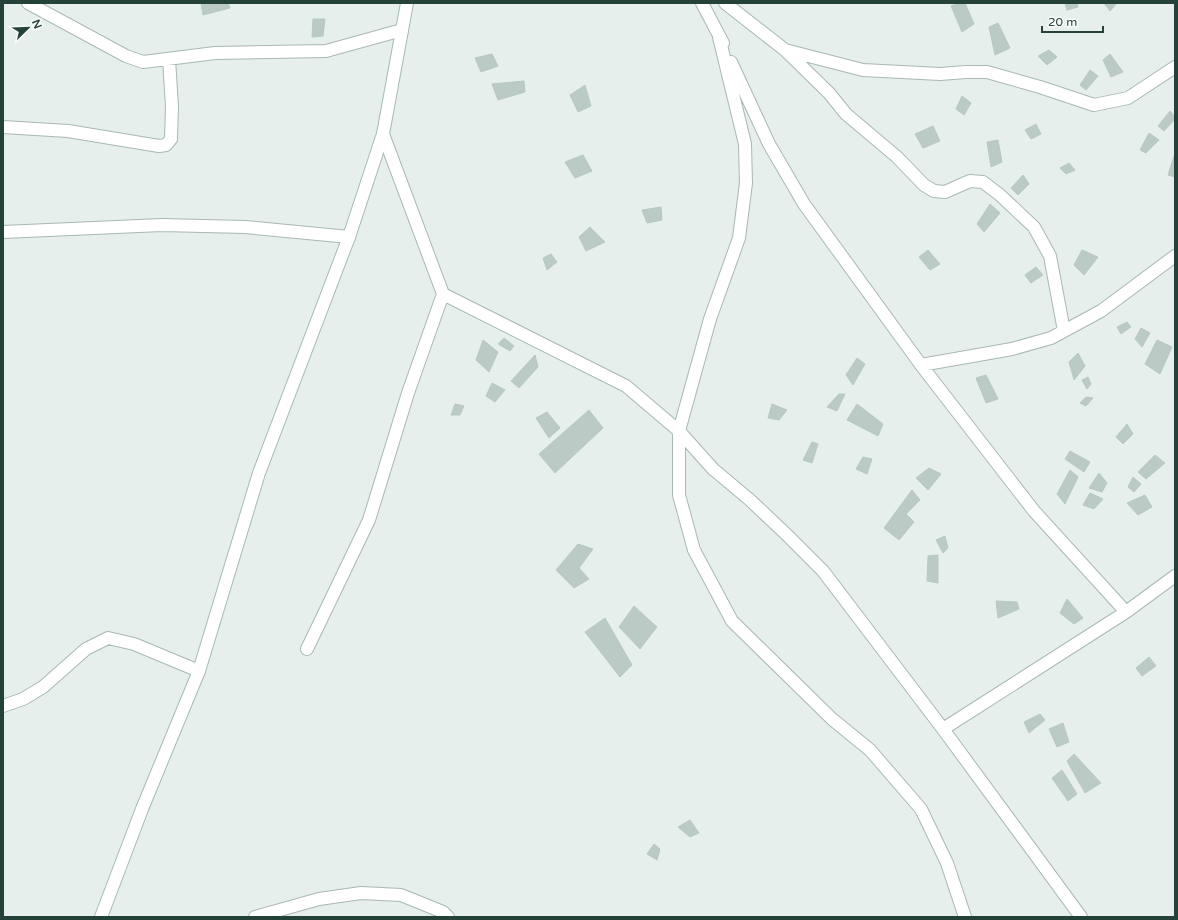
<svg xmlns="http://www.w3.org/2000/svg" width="1178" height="920" viewBox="0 0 1178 920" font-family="'Varela Round',sans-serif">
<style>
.building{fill:#bbcac4;stroke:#b8c9c2}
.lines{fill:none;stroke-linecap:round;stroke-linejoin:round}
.street-casing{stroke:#a8b8b2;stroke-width:14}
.secondary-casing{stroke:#a4bbb3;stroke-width:14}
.street{stroke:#fff;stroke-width:12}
.secondary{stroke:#fff;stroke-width:12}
</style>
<rect width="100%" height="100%" fill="#e6efeb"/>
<path class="building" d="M201,3H228L230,8L203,15Z
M959,3H965L974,24L962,32L951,6Z
M1065,3H1077L1078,7L1067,10Z
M1104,3H1117L1110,11Z
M313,19H325L323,36L312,37Z
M998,23L1010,48L995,55L989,27Z
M1049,50L1057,57L1047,65L1038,56Z
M492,54L498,66L481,72L475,58Z
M1110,54L1123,72L1111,77L1103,60Z
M1090,70L1098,76L1086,90L1080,85Z
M524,81L525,92L498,100L492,84Z
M585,85L591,106L578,112L570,95Z
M962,96L971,103L964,115L956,109Z
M1170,111L1175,117V119L1164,131L1158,126Z
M1036,124L1041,134L1031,139L1025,130Z
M933,126L940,141L923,148L915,134Z
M1149,133L1159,140L1146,153L1140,150Z
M998,140L1002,162L991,167L987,142Z
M583,155L592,171L575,178L565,162Z
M1174,156H1175V177L1168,175Z
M1069,163L1075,170L1066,174L1060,168Z
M1023,175L1029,184L1018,195L1011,188Z
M990,204L1000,213L984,232L977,224Z
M661,207L662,220L647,223L642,210Z
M590,227L605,242L586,251L579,237Z
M928,250L940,264L930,270L919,257Z
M1082,250L1098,257L1084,275L1074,265Z
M551,254L557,262L547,270L543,258Z
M1036,267L1043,275L1031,283L1025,275Z
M1127,322L1131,327L1121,334L1117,327Z
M1141,328L1150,333L1142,347L1135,339Z
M504,338L514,346L510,351L498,344Z
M483,340L498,352L489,372L476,360Z
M1157,340L1172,347L1160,374L1145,364Z
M1078,353L1085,366L1074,380L1069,362Z
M535,355L538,367L519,388L511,381Z
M857,358L865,364L853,385L846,375Z
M986,375L998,399L986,403L976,378Z
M1088,377L1091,384L1087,389L1082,380Z
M492,383L505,390L495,402L486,396Z
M839,394H845L837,411L827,407Z
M1086,397L1093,398L1086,406L1080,403Z
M455,404L464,406L460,415H451Z
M772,404L787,410L779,420L768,418Z
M857,404L883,424L878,436L847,420Z
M589,410L603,428L555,473L539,454Z
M547,412L560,428L549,438L536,418Z
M1127,424L1133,434L1123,444L1116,437Z
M812,442L818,444L812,463L803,460Z
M1070,451L1090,462L1084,472L1065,459Z
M1155,455L1165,463L1146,479L1138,472Z
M863,457L872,459L867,474L856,469Z
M929,468L941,474L928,490L916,478Z
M1070,470L1078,477L1065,504L1057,494Z
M1099,473L1107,483L1102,492L1089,488Z
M1133,477L1141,484L1134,492L1128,487Z
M912,490L920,500L906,514L914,522L899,540L884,528Z
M1090,493L1103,499L1094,509L1083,505Z
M1145,495L1152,507L1138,515L1127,503Z
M945,536L948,548L943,553L936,540Z
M578,544L593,549L579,568L589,579L574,588L556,570Z
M938,555V583L927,581L928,556Z
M1067,599L1083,618L1074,624L1060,613Z
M996,601L1017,602L1019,609L998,618Z
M634,606L657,627L640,649L619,627Z
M605,618L632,665L620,677L585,632Z
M1149,657L1156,666L1142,676L1136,668Z
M1040,714L1045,720L1029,733L1024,722Z
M1063,723L1069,742L1057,747L1049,729Z
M1074,754L1101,783L1085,793L1067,761Z
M1062,770L1077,794L1068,801L1052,778Z
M690,820L699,833L690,837L678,827Z
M654,844L660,849L657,860L647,854Z"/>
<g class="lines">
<defs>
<path id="street" d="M28,3L126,56L143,62L215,53L326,51L402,30
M702,3L723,43
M725,3L785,50L863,70L940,74L966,72H987L1040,87L1094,105L1128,98L1175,67
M719,37L745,144L746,183L739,238L710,319L679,431V495L694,550L732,621L832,719L870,750L921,809L947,863L965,917
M786,51L829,93L846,114L897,157L924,185L934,191L945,192L970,181L983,182L1000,195L1034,227L1050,256L1064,331
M731,62L769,144L804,204L921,365L1034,511L1126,612
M3,127L68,131L159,146L166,145L171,139L172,107L169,59
M383,134L443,294L626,386L679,431L713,469L750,500L787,535L823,571L943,729L1081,917
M3,232L162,225L245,227L349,237
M921,365L1012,349L1051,338L1101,311L1175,256
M307,649L369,520L408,393L443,294
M3,706L23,699L43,687L86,649L108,638L134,644L199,671
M943,729L1126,612L1175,576
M255,917L319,899L361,893L401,895L443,912L448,917"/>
<path id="secondary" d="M101,917L142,809L199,671L259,473L349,237L383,134L407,3"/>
</defs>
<use href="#street" class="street-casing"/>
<use href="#secondary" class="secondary-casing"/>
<use href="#street" class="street"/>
<use href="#secondary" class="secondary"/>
</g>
<rect width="1178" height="920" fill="none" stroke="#24423a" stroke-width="8"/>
<g transform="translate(28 28) rotate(67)" stroke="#f7fbf9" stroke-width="3" paint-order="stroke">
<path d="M0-3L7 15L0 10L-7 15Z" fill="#24423a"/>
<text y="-6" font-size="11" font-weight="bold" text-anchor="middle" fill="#24423a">N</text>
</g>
<path d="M1042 26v6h61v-6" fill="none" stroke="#24423a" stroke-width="2"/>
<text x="1048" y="26" font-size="12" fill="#24423a" stroke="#f7fbf9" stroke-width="3" paint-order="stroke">20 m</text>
</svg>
